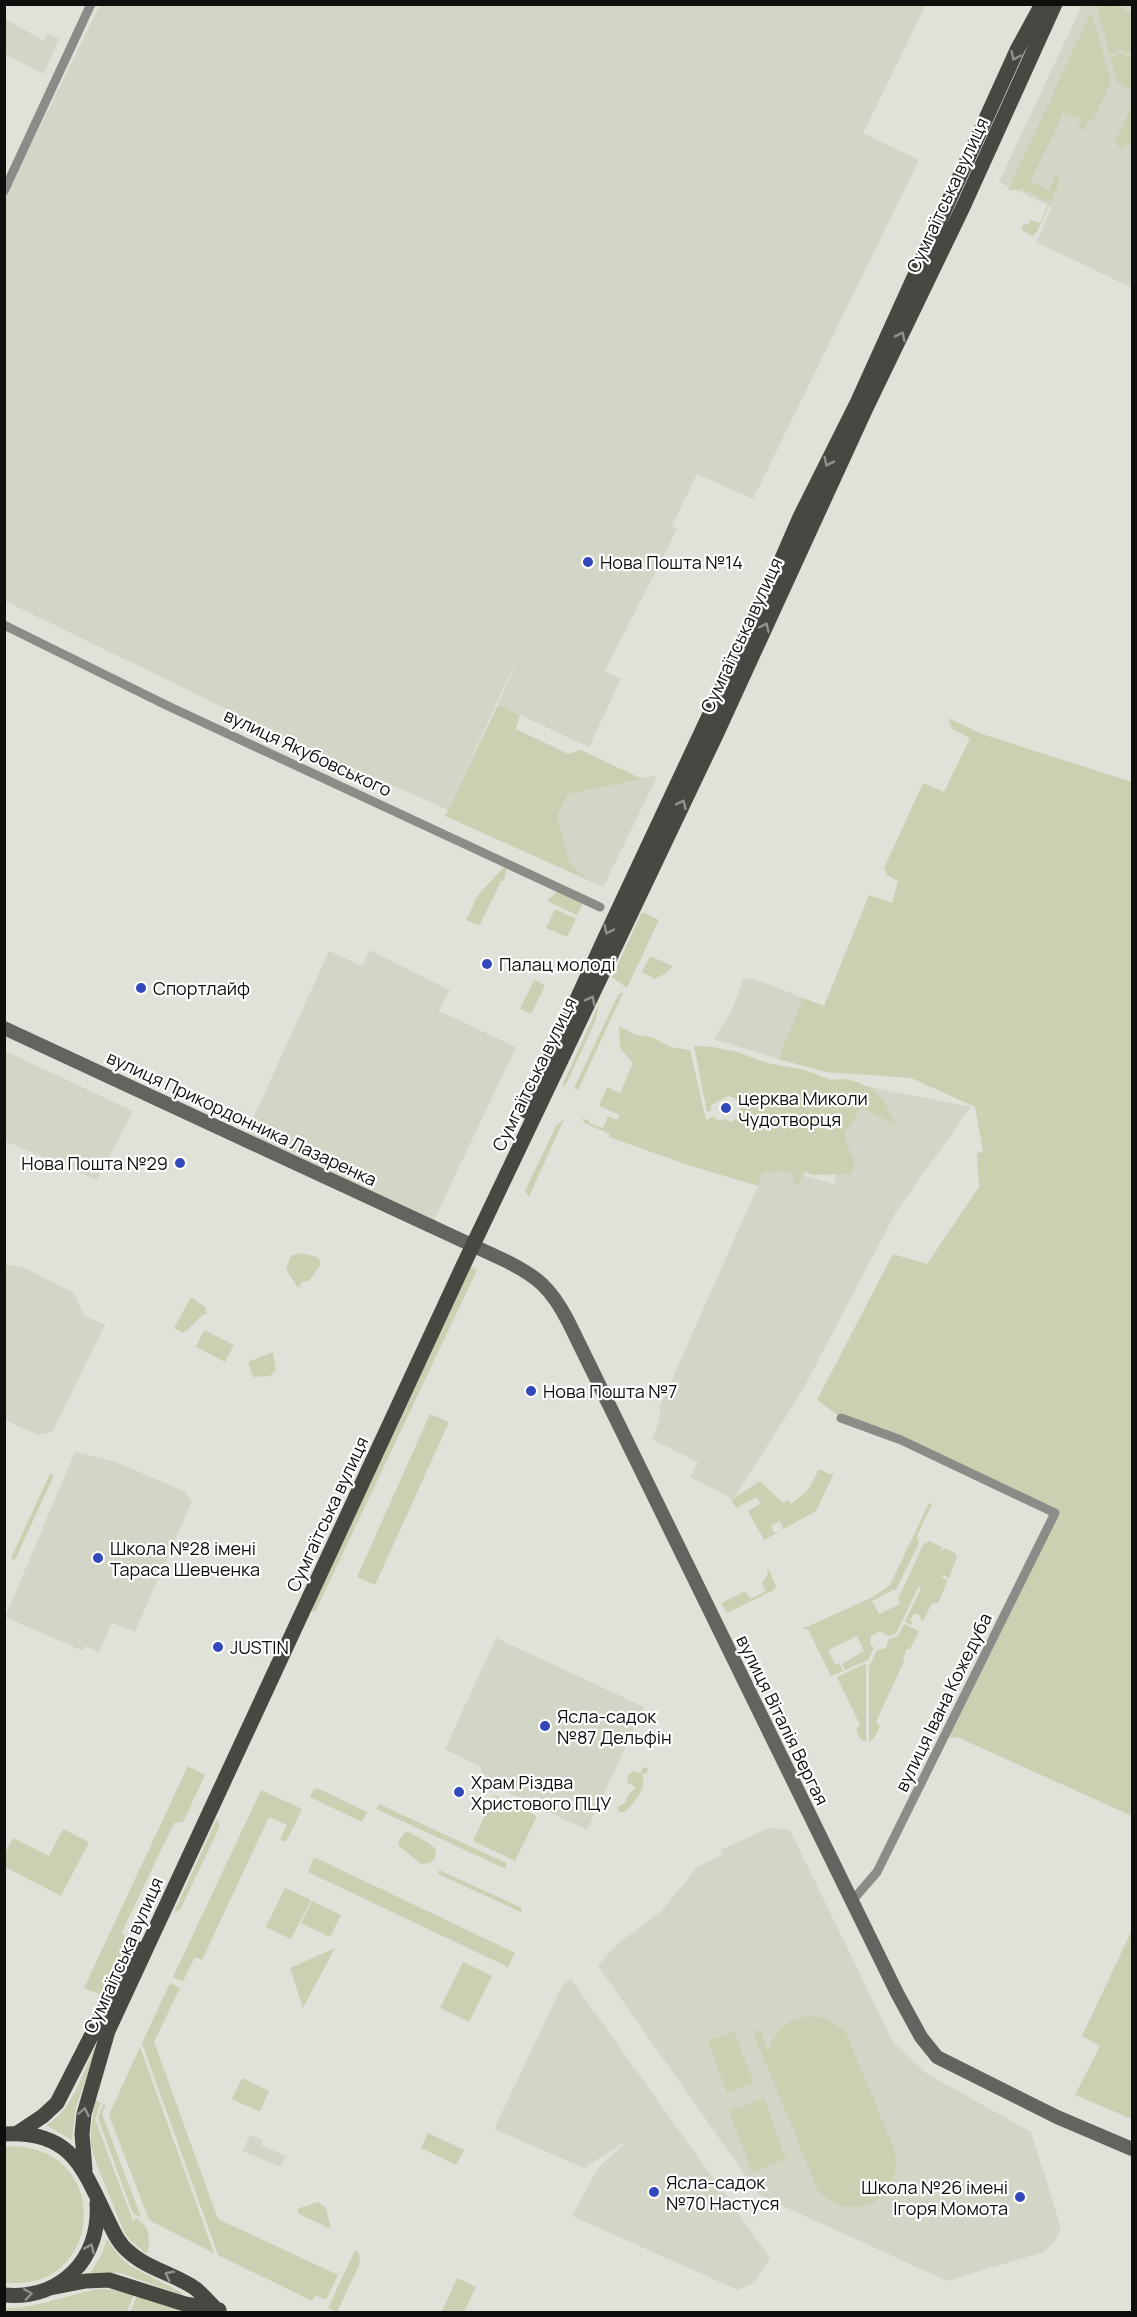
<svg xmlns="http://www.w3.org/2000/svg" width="1137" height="2317" viewBox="0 0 1137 2317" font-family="Manrope,sans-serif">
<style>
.built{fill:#d2d6c6}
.green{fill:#c9d1b2}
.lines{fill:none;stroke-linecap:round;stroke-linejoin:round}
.street{stroke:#8b8c88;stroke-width:9}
.secondary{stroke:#62645f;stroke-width:14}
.primary{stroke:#464842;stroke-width:15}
.oneway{stroke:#90918e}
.poi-dot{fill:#3348ba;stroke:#fff;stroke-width:2}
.labels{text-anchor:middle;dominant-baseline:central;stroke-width:4.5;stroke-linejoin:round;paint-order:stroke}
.street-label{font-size:18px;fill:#0f100d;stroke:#fff}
.poi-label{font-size:18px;fill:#0f100d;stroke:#fff;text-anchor:start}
</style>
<rect width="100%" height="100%" fill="#dfe2d9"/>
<path class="built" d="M1131,4L1132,5V288L1036,242L1052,207L999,182L1082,5Z
M100,5H926L863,133L919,160L753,499L697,474L672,526L677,529L605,671L621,679L589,747L498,705L522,647L448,810L269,731L184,688L5,601L4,200Z
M4,18L44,41L48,33L59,39L44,74L5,54Z
M658,775L603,887L592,882L570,864L557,815L568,794Z
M370,950L450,990L439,1011L516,1047L434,1220L246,1134L329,951L362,966Z
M743,978L755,979L803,998L778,1059L714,1039L733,1008Z
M5,1051L133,1111L97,1180L5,1141Z
M859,1085L971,1107L896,1212L801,1393L733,1499L690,1477L698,1462L652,1439L660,1419V1406L758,1186L765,1165L834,1184Z
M5,1264L25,1268L74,1293L84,1315L105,1325L52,1432L38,1435L5,1420Z
M75,1452L113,1461L184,1491L192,1501L135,1632L112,1623L99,1652L85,1646L83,1651L5,1617Z
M496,1638L644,1707L587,1830L498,1788L497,1790L485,1785L480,1767L445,1749Z
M769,1828L790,1830L893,2042L926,2073L1031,2132L1061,2228L1054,2243L1043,2252L947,2281L759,2195L598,1966L616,1945L661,1912L697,1867L722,1855L721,1850Z
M571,1979L770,2258L755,2282L738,2290L572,2216L597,2169L628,2140L584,2168L494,2129L562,1986Z
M250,2135L263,2140L261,2145L286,2156L281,2167L243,2151Z"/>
<path class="green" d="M1096,5H1114L1132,13V54L1120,50L1110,54Z
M1091,12L1111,81L1093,121L1089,120L1084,131L1078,128L1081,119L1064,112L1030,181L1049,191L1056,175L1060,181L1037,232L1033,236L1021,230L1024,224L1028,225L1031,220L1040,223L1049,202L1020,188L1018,190H1008Z
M1121,53L1132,58V90L1118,83L1110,58Z
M1132,105V142L1119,148L1118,145L1114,143Z
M498,705L520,715L516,729L568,754L581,750L642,779L568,794L557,815L570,864L592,882L445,816Z
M948,718L982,734L1132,782V1816L957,1737L944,1738L1055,1513L839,1416L817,1400L893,1254L927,1264L979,1187L977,1153L983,1152L975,1107L911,1078L826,1072L778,1059L803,998L824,1006L869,895L892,903L898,881L887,875L884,868L923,783L944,792L970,738L952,729Z
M504,867L507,868L504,881H501L481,923L478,925L466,920L478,895Z
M558,891L583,904L577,915L547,901Z
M555,909L576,919L567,937L546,928Z
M642,912L659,920L627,988L612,977Z
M650,956L673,966L666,973L655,979L642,972Z
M534,980L545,985L531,1014L520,1009Z
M619,993H623L578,1090L574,1088Z
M600,1002L595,1022L567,1082L564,1086H562Z
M619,1026L636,1035L651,1037L671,1047L690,1050L706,1120L714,1116L717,1121L726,1119L731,1122L740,1116C741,1106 739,1098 728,1096L711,1105V1110L707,1112L694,1046L713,1047L737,1052L767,1063L805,1070L831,1080L844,1079L857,1082L872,1089L884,1101L896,1125L894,1127V1123L860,1108C849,1133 836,1130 855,1159L851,1174L813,1175L805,1172L799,1185L793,1182L794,1174L775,1170L773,1174L763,1172L758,1186L688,1165L609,1137L610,1134L584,1123L582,1118L589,1121V1123L603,1128L608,1116L617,1120L620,1115L599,1106L607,1087L620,1093L633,1063L620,1048Z
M564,1119L529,1197L525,1191L556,1126Z
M299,1253L318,1257L321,1264L309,1281L302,1282L298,1288L286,1269L291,1256Z
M469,1266L477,1270L315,1612L308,1609Z
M191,1297L205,1307L207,1313C195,1319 193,1327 183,1333L174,1328Z
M204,1330L234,1345L225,1362L196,1347Z
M273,1352L276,1370L270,1376L253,1377L248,1362Z
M430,1414L449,1422L375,1585L357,1577Z
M819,1469L830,1474L834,1473L816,1511L780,1531L783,1528L780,1521L771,1526L774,1533L779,1532L764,1540L748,1511L760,1504L757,1497L736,1508L731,1500L760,1481L783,1503L788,1500L791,1504L809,1489Z
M50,1474L54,1475L15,1560L11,1558Z
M929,1503L932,1504L917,1536L919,1543L896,1590H893L872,1601L879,1614L900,1604L898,1599L923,1545L929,1541L942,1547L940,1554L944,1548L955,1553L957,1557L949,1578L943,1575L942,1577L948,1580L938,1603H932L923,1621L920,1619L921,1616L914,1613L910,1620L913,1622L911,1625L905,1622L921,1588L918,1587L896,1634L888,1636L880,1631L871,1636L870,1644L874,1648L868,1660L845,1670L842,1664L864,1651L857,1636L828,1650L835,1665L839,1663L843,1671L831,1676L808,1629H802L873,1597L890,1585Z
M768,1568L776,1586L774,1590L727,1613L721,1603L746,1591L750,1599L766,1591L762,1583L767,1576Z
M904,1624L919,1631L910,1649H907L903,1658L905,1659L876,1722L880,1727L874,1738L869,1742V1667L877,1650L886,1648L889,1639L898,1636Z
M867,1663L866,1666V1742L860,1738L856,1729L860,1725L837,1677Z
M188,1766L205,1775L183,1822L174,1823L122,1932L128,1941L104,1989L99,1994L84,1988Z
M643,1767L649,1769L646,1773L642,1774C648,1787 634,1803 625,1812H619L617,1807L625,1803L628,1795L636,1788L627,1782L628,1775L633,1771L641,1773Z
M317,1788L367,1812L362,1822L310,1797L313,1790Z
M261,1790L302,1809L286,1842L280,1839L287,1825L269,1817L202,1960L195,1957L183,1981L173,1977Z
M494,1795L537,1816L515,1861L473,1841Z
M379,1804L506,1863V1869L376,1809Z
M217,1819L220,1826L180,1910L174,1912Z
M63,1829L89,1842L61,1896L5,1867V1853L13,1838L49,1856Z
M406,1831C417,1837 429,1841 436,1850L435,1858L430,1863L421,1864L399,1846L398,1842Z
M314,1857L515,1953L508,1967L308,1872Z
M439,1870L522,1908L521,1912L438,1874Z
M285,1888L311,1900L291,1939L266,1927Z
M312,1901L341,1915L330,1937L301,1923Z
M1132,1930V2119L1075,2095L1100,2046L1082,2036Z
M335,1948L303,2008L290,1968Z
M463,1962L492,1976L469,2022L440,2008Z
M170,1983L180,1988L154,2042L218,2219L338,2275L326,2300L315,2295L312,2301L218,2255L142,2043Z
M803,2017C820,2015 834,2020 846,2033L895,2151C904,2200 852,2226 818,2191L753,2032L759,2029L768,2051C774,2033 784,2022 803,2017Z
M734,2031L754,2083L727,2093L708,2041Z
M140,2047L214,2253L149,2220L109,2115Z
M94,2049L96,2050L76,2107L72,2140L46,2125C72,2111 82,2075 94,2049Z
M242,2078L269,2091L260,2112L232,2099Z
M764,2098L786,2159L752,2172L729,2111Z
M95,2100L101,2103L95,2119L133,2221L135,2220L134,2217C150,2225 151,2237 147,2254L131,2241L124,2232L96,2163L91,2145V2130Z
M103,2104L106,2105L102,2114L141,2217L133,2214L98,2118Z
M428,2133L464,2150L456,2165L421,2148Z
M16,2146C116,2153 100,2296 4,2282L5,2147Z
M318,2202L326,2208L331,2229L299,2214L297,2209Z
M107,2239L118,2255L129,2265L182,2293L181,2295L121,2273H90L101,2256Z
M355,2250L359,2254L360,2263L337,2312L328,2308Z
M457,2278L476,2287L464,2312L442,2311Z
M100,2289L115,2290L134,2295L127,2311L5,2312L4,2308C38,2309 67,2294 100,2289Z
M137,2296L185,2312H130Z"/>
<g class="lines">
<path class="street" d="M4,191L91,4
M4,625L168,706L600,907
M841,1418L901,1440L1055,1513L877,1872L852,1901"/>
<path class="secondary" d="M4,1028L504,1260C537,1276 551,1288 568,1321L897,1993L921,2037L937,2057L1057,2117L1132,2149"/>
<path class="primary" d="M526,1111L603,942L770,586L800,517L857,403L1017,50L1042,4
M4,2134C70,2130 82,2166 106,2216C112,2228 117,2242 128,2251C147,2269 175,2274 196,2289C203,2295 209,2302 216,2309
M16,2134L43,2116L57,2103L136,1948
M85,2170L82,2134L84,2114L108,2031L462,1268L716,735L866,408L963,207L1055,4
M50,2288L86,2281L109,2280L185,2304L219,2310
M4,2295C61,2300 101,2259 97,2203"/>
</g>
<defs><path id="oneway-chevron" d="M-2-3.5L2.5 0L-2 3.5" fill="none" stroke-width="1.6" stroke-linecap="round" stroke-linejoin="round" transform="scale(1.5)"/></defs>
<g class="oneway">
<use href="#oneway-chevron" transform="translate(1015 56) rotate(115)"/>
<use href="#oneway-chevron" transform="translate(901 336) rotate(-64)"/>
<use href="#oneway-chevron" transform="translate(828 462) rotate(116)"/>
<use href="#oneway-chevron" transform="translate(765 627) rotate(-65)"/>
<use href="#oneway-chevron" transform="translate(682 804) rotate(-64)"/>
<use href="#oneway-chevron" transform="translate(608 930) rotate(116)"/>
<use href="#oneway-chevron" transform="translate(591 1000) rotate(-64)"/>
<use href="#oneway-chevron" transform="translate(84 2112) rotate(-78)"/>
<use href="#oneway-chevron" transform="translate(90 2248) rotate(-66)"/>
<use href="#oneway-chevron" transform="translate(169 2275) rotate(-153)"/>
<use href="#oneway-chevron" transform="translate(28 2294) rotate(-8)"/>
</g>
<g class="poi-dot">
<circle cx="588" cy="562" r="6"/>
<circle cx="487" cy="964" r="6"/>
<circle cx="141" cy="988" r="6"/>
<circle cx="726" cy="1108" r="6"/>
<circle cx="180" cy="1163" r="6"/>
<circle cx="531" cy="1391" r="6"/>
<circle cx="98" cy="1558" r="6"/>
<circle cx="218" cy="1647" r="6"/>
<circle cx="545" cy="1726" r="6"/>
<circle cx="459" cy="1792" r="6"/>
<circle cx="654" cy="2192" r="6"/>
<circle cx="1020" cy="2197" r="6"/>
</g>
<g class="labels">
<g class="street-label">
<text transform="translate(947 195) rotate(-65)">Сумгаїтська вулиця</text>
<text transform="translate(741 635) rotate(-65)">Сумгаїтська вулиця</text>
<text transform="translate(308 752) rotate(25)">вулиця Якубовського</text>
<text transform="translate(534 1074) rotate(-64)">Сумгаїтська вулиця</text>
<text transform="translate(242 1118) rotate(25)">вулиця Прикордонника Лазаренка</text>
<text transform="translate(327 1514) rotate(-65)">Сумгаїтська вулиця</text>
<text transform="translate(943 1702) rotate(-64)">вулиця Івана Кожедуба</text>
<text transform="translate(783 1720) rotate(64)">вулиця Віталія Вергая</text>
<text transform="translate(123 1955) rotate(-66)">Сумгаїтська вулиця</text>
</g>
<g class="poi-label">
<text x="600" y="562">Нова Пошта №14</text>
<text x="499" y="964">Палац молоді</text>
<text x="153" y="988">Спортлайф</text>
<text x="738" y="1098">церква Миколи<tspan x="738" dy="21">Чудотворця</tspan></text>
<text x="168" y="1163" text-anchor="end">Нова Пошта №29</text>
<text x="543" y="1391">Нова Пошта №7</text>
<text x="110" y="1548">Школа №28 імені<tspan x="110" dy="21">Тараса Шевченка</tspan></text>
<text x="230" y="1647">JUSTIN</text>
<text x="557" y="1716">Ясла-садок<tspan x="557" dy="21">№87 Дельфін</tspan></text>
<text x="471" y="1782">Храм Різдва<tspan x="471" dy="21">Христового ПЦУ</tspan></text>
<text x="666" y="2182">Ясла-садок<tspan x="666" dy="21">№70 Настуся</tspan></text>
<text x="1008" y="2187" text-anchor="end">Школа №26 імені<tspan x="1008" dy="21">Ігоря Момота</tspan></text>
</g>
</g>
<rect width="1137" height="2317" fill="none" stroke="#0f100d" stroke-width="12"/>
</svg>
